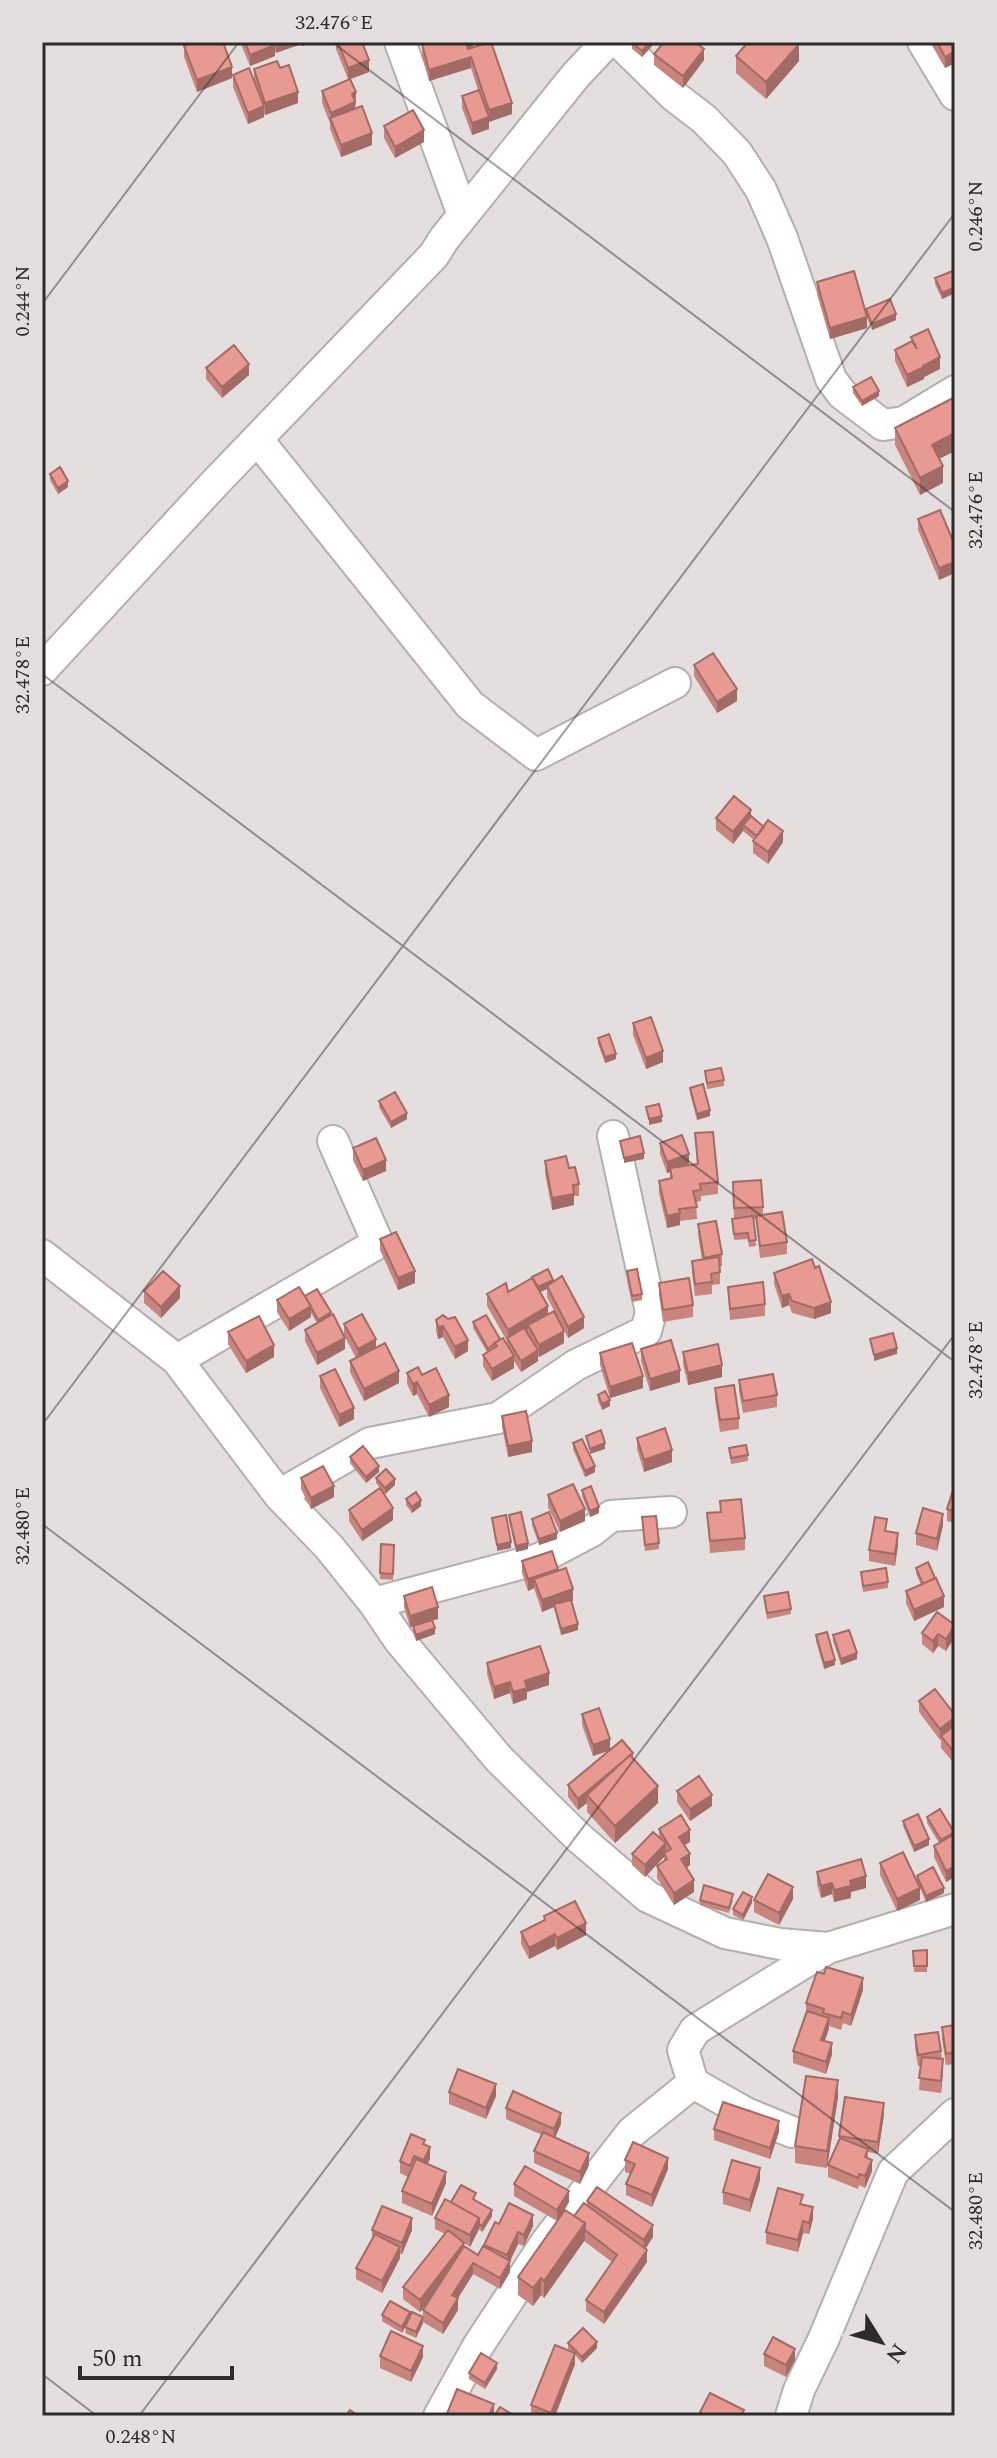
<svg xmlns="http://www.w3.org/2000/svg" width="997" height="2458" viewBox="0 0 997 2458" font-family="Spectral,serif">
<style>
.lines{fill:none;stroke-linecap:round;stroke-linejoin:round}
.minor-casing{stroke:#b4aeaf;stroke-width:34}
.minor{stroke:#fff;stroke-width:30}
.wall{fill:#c8847d}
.shaded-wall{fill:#a26b66}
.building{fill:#e89991;stroke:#a26b66;stroke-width:2}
.ticks{fill:none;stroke:#2d2b2b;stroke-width:2;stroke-opacity:0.45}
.neatline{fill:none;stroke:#2d2b2b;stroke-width:3}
.ticks-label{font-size:20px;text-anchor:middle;fill:#2d2b2b}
</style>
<rect width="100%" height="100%" fill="#e4dedf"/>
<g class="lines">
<defs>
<path id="minor" d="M400,42L463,215
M619,42L674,96L704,119L737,153L761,190L782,238L831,379L842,394L883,425L904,422L955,391
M923,42L955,95
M257,439L470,705L536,755L675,683
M42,670L214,484L434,255L444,239L576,75L607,42
M42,1255L177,1360L279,1495L329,1547L374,1603L399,1640L499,1759L578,1837L648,1897L725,1933L780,1944L828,1948L955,1909
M177,1360L378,1243L333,1141
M279,1495L370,1443L498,1418L576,1365L646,1331L651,1312L613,1136
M374,1603L539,1559L592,1531L611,1516L671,1512
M792,2132L746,2113L693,2083L683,2050L695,2030L828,1948
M439,2416L478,2346L547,2241L632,2132L693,2083
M791,2416L799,2390L824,2338L893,2172L955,2114"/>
</defs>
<use href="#minor" class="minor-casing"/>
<use href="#minor" class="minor"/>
</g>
<path class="wall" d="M240,42H299V45L275,52V56L250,66Z
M336,42H362L369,72L350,79L356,92L355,108L372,145L341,157L330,129V123L322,103V91L348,79L336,49Z
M473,42V47L512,114L489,121V129L472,135L462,108V96L478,90L471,68L429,81L422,56V44Z
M655,42L642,57L632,49V43Z
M930,42H955V63L945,68Z
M184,46L232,78L197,92L184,57Z
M654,54L704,60L683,88L654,65Z
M736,56L799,61L766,99L736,73Z
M280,68L298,103L265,115L264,113V117L248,124L233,87V75L254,79V69Z
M384,126L424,142L395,158L384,138Z
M955,270V293L942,299L935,284V278Z
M817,282L866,312V309L896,320L872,330L867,318V328L830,339L817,294Z
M911,337L940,369L924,377V379L907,387L895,361V350L911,342Z
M206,368L249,375L222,398L206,379Z
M853,387L879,396L862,406L853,393Z
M955,397V451L939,459L943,483L920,495L895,445V428Z
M50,474L68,487L58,494L50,480Z
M940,510L939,580L918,530V519Z
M694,665L737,701L717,713L694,676Z
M751,816L783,842L768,864L753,853V841L754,840L743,831L733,844L716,830V818Z
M633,1023L663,1062L646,1069L633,1035Z
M598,1038L616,1059L605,1063L598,1044Z
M705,1071L724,1080V1086L707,1089Z
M690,1088L710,1116L697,1120L690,1093Z
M379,1101L407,1119L391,1128L379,1107Z
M695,1133L718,1182V1194L701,1196V1201L696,1202L697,1219L680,1221V1225L667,1228L659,1193V1181L670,1179V1172L667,1173L660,1154V1143L689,1165L697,1164Z
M353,1148L386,1171L363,1181L353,1160Z
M545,1161L569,1168L579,1184V1196H574V1205L552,1210L545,1173Z
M733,1182L763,1207V1215L787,1242V1254L760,1258L756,1219H753L756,1246L749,1247L748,1239L734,1240L732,1224V1219L734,1218Z
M698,1224L722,1254V1266H720V1284L712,1285V1294L695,1296L692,1273V1261L702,1260L698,1235Z
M380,1239L415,1283L398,1290L380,1250Z
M627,1271L642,1294V1300L632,1302Z
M774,1273L831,1313L814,1319L792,1313L789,1305L782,1308L774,1284Z
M553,1282L584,1328L568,1338L547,1297V1289L540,1292L548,1315L564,1343L539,1357L538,1356V1361L521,1372L514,1361V1368L492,1381L483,1366V1355L487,1352L473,1328V1322L507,1344V1341L487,1306V1294L508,1292Z
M659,1283L693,1305V1317L663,1322L659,1295Z
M728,1287L765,1304V1316L730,1320Z
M144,1291L180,1298L161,1318L144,1303Z
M305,1296L331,1315L345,1349L317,1365L305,1341V1330L317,1323L311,1313V1317L289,1331L277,1312V1300Z
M436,1320L468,1351L455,1359L443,1337L438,1339L436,1331Z
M344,1324L376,1347L399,1383L364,1401L350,1372V1361L356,1358L344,1335Z
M228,1332L274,1357L246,1373L228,1344Z
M641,1349L680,1382L650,1391L641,1361Z
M683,1352L722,1377L688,1385L683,1364Z
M600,1353L643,1388L610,1398L600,1365Z
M407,1373L422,1375L449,1407L429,1417L417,1394L413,1396L407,1384Z
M320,1376L354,1419L339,1427L320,1388Z
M739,1380L777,1395V1407L743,1413L739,1391Z
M715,1388L739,1418V1429L720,1432L715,1399Z
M598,1395L610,1406L602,1410L598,1401Z
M502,1416L532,1452L508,1457L502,1427Z
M637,1438L672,1462L644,1472L637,1449Z
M573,1443L595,1472L585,1477L573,1449Z
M729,1448L748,1455V1461L731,1464Z
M350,1457L379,1472L366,1483L350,1463Z
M301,1478L334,1497L311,1509L301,1489Z
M376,1478L395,1485L385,1494L376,1483Z
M955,1484V1523L947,1521V1509Z
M582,1490L599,1513L590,1517L582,1496Z
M548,1495L585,1521L560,1532L548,1507Z
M406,1499L421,1506L412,1513L406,1505Z
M720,1501L745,1538V1550L710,1553L707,1513L720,1512Z
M349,1510L393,1520L362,1541L349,1521Z
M509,1515L528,1549L516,1552L509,1521Z
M532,1519L557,1539L539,1545L532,1525Z
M642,1523L659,1543V1549L645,1551Z
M943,1525L937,1551L916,1545V1533Z
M887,1531L898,1545L895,1566L869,1561V1550Z
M381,1544L394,1545L393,1580L380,1579Z
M522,1561L558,1571L573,1601H571L578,1630L561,1635L554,1607L542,1612L534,1588L528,1591L522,1573Z
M916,1568L935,1578L944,1607L914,1621L906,1603V1591L921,1585L916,1573Z
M861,1572L888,1582V1588L863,1592Z
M404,1596L438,1619L432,1620L435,1634L416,1641L413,1632V1626L410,1627L404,1607Z
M764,1596L791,1609V1614L767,1619Z
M955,1625L946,1651L938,1646L933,1653L922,1644V1633Z
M816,1635L835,1665L824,1669L816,1641Z
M833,1635L857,1659L841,1665L833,1641Z
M487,1663L549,1685L527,1692V1699L513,1704L510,1693L494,1699L487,1674Z
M919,1701L955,1715L953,1762L941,1748V1739L940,1740L919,1712Z
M582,1714L610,1750L633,1758L658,1803L615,1843L587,1812V1803L578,1810L568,1797V1785L609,1751L593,1756L582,1725Z
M677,1791L712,1806L690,1821L677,1802Z
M927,1817L954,1832L946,1882L934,1857V1846L939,1843L927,1823Z
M903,1821L929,1845L914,1852L903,1826Z
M659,1829L690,1842L685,1845L690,1865L686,1868L694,1892L674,1905L657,1878V1866L664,1862V1857L645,1877L632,1865V1854L659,1837Z
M880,1863L920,1900L897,1911L880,1875Z
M817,1872L866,1888L851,1892V1898L834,1902L832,1894L821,1898L817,1884Z
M917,1876L944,1893L926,1902L917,1881Z
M793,1899L779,1925L754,1912V1900Z
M700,1900H733L729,1913L700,1905Z
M752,1903L743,1920L733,1915V1909Z
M544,1916L586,1935L557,1950L555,1946L529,1959L521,1944V1932L544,1921Z
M927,1950V1972H914L913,1951Z
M863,1990L851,2026L843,2023L841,2030L829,2026L825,2041L832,2054L826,2074L793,2063V2051L806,2011V2003Z
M955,2025V2064L946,2065L942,2039V2027Z
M915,2035L941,2051L943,2071L941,2093L919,2090L921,2066H918L915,2047Z
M449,2092L496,2096L486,2119L449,2104Z
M838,2097L827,2168L795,2163V2146Z
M506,2108L561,2124L555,2138L589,2165L580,2184L534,2163V2151L542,2135L506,2119Z
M884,2114L878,2154L868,2152V2159L872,2171L865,2188L859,2185L858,2189L828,2177V2165L839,2140V2136Z
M714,2129L779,2132L770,2159L714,2140Z
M425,2145L430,2159L427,2164L446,2183L432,2216L402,2203V2191L408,2177L400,2173V2161Z
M625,2160L668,2169L652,2207L626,2195V2184L631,2174L625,2172Z
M760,2180L750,2212L723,2204V2192Z
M514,2184L569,2202L560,2218L574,2216L587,2206V2201L653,2237L645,2249L647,2262L604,2324L586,2311V2300L612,2262L584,2241L544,2298L541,2295L533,2306L518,2295V2277L557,2221L514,2196Z
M476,2199L475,2200L492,2216L482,2232L479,2229L470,2247L464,2243V2246L478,2255L499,2224L533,2226L524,2246L518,2244L510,2261V2272L500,2289L473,2274L458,2298V2310L443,2334L423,2322V2310L434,2293L420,2312L403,2299V2287L445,2234L435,2229V2218L451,2202Z
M803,2205L813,2219L809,2234L803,2233L798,2252L766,2244V2232Z
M372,2230H412L402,2254H400V2258L382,2293L356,2279V2268L372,2239Z
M382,2315L410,2316L423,2323L416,2338L405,2333L406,2325L402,2333L382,2321Z
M568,2343L597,2348L582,2363L575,2355V2364L555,2416H531V2405L571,2351L568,2349Z
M764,2354L795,2360L786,2377L764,2366Z
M380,2356L423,2357L411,2382L380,2368Z
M497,2369L485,2389L469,2379V2373Z"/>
<path class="shaded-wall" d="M276,42H299V45L276,53Z
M302,42H315L302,46Z
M469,42H473V52L466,55V43Z
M650,42L655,43L642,57V51Z
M799,44V61L766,99V82Z
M275,45V56L250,66V55Z
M704,49V60L683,88V76Z
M955,51V63L945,68V57Z
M471,57V68L429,81V70Z
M369,60V72L348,80V68Z
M232,67V78L197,92V80Z
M298,92V103L265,115V103Z
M356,92L355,113L331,119V113L352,94Z
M512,103V114L489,122V110Z
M264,106V117L248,124V113Z
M489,117V129L472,135V123Z
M424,130V142L395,158V147Z
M372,133V145L341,157V145Z
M955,287V293L942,299V293Z
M896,314V320L872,330V324Z
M867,317V328L830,339V328Z
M940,357V369L924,377V379L907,387V375L923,366Z
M249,364V375L222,398V387Z
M879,391V396L862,406V401Z
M955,433V451L932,462V445Z
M943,466V483L920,495V478Z
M68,481V487L58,494V488Z
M955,562V573L939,580V568Z
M737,689V701L717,713V702Z
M751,810V822L743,825V831L733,844V832Z
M783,831V842L768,864V852Z
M663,1051V1062L646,1069V1058Z
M616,1054V1059L605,1063V1057Z
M710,1110V1116L697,1120V1114Z
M407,1113V1119L391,1128V1122Z
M662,1116V1122L649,1125V1119Z
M644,1153V1159L624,1163V1158Z
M689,1154V1165L670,1168V1172L667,1173V1162Z
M386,1160V1171L363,1181V1170Z
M574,1194V1205L552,1210V1198Z
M680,1213V1225L667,1228V1216Z
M415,1271V1283L398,1290V1278Z
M553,1280V1286H547V1289L538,1293V1287Z
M180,1286V1298L161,1318V1307Z
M789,1294V1305L782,1308V1296Z
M831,1302V1313L814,1319V1308Z
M311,1306V1317L289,1331V1319Z
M548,1306V1318L528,1325V1329L508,1341V1330Z
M331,1312V1318L318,1325V1320Z
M584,1317V1328L568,1338V1327Z
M443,1326V1337L438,1339V1327Z
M564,1331V1343L539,1357V1345Z
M345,1338V1349L317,1365V1353Z
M376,1339V1350L358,1360V1349Z
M468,1340V1351L455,1359V1347Z
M274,1345V1357L246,1373V1361Z
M897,1348V1354L874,1361V1355Z
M538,1350V1361L521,1372V1361Z
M514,1356V1368L492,1381V1369Z
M722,1365V1377L688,1385V1373Z
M680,1370V1382L650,1391V1379Z
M399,1371V1383L364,1401V1389Z
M643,1376V1388L610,1398V1387Z
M417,1382V1394L413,1396V1384Z
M449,1395V1407L429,1417V1405Z
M610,1400V1406L602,1410V1404Z
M354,1408V1419L339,1427V1415Z
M532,1441V1452L508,1457V1446Z
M605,1443V1449L590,1454V1449Z
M672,1450V1462L644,1472V1460Z
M379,1466V1472L366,1483V1477Z
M595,1466V1472L585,1477V1471Z
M395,1479V1485L385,1494V1488Z
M334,1486V1497L311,1509V1498Z
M421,1500V1506L412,1513V1507Z
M599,1507V1513L590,1517V1511Z
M393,1508V1520L362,1541V1530Z
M585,1509V1521L560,1532V1521Z
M943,1514V1525L937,1551V1539Z
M557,1533V1539L539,1545V1539Z
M898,1533V1545L895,1566V1554Z
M511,1542V1548L497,1551V1545Z
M528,1543V1549L516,1552V1546Z
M558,1569V1580L534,1579V1588L528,1591V1579Z
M573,1589V1601L555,1607L554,1604V1607L542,1612V1600Z
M944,1596V1607L914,1621V1610Z
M438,1607V1619L410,1627V1616Z
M578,1624V1630L561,1635V1629Z
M955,1625V1637L946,1651V1639Z
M435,1628V1634L416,1641V1635Z
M938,1634V1646L933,1653V1641Z
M857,1653V1659L841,1665V1659Z
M835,1660V1665L824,1669V1663Z
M549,1673V1685L527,1692V1699L513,1704V1692L525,1681Z
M510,1682V1693L494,1699V1687Z
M955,1717V1729L941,1736L940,1740V1729Z
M610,1739V1750L593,1756V1745Z
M955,1749V1760L953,1762V1751Z
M633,1753V1764L587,1795V1803L578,1810V1799Z
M658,1786V1803L615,1843V1826Z
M712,1795V1806L690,1821V1809Z
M690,1830V1842L679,1848V1837Z
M929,1839V1845L914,1852V1846Z
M666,1843V1855L664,1853V1857L645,1877V1865Z
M690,1854V1865L681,1871V1859Z
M955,1866V1877L946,1882V1871Z
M866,1876V1888L851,1892V1898L834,1902V1890L850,1881Z
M694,1880V1892L674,1905V1893Z
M832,1883V1894L821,1898V1886Z
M793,1887V1899L779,1925V1913Z
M920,1888V1900L897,1911V1899Z
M944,1888V1893L926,1902V1896Z
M752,1897V1903L743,1920V1915Z
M586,1923V1935L557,1950V1938Z
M555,1934V1946L529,1959V1948Z
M863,1978V1990L851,2026V2015Z
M829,2018V2029L821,2051V2040Z
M832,2043V2054L826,2074V2062Z
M943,2059V2071L941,2093V2081Z
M838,2080V2097L827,2168V2151Z
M496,2084V2096L486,2119V2108Z
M884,2103V2114L878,2154V2142Z
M561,2113V2124L554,2140V2129Z
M779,2121V2132L770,2159V2148Z
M430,2147V2159L424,2172V2160Z
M589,2153V2165L580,2184V2172Z
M668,2158V2169L652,2207V2195Z
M872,2160V2171L865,2188V2176Z
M760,2168V2180L750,2212V2200Z
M446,2172V2183L432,2216V2204Z
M569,2191V2202L557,2222V2210Z
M813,2207V2219L809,2234V2223Z
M492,2210V2216L482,2232V2226Z
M533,2215V2226L524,2246V2235Z
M412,2218V2230L402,2254V2243Z
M479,2218V2229L470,2247V2235Z
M803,2221V2233L798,2252V2240Z
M585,2223V2240L544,2298V2281Z
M653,2225V2237L644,2251V2240Z
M518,2232V2244L510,2261V2272L500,2289V2278L507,2265V2255Z
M464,2243V2255L420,2312V2300Z
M400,2247V2258L382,2293V2281Z
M647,2250V2262L604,2324V2312Z
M473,2263V2274L458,2298V2310L443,2334V2323L452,2295Z
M541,2278V2295L533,2306V2288Z
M410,2312V2318L402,2333V2327Z
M423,2317V2323L416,2338V2332Z
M597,2342V2348L582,2363V2357Z
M423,2346V2357L411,2382V2371Z
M795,2349V2360L786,2377V2365Z
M575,2353V2364L555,2416H551V2413Z
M497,2363V2369L485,2389V2383Z
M494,2404V2415L489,2416Z"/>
<path class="building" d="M194,42H223L232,67L197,80L184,46Z
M245,42H274L275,45L250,55Z
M338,42H362L369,60L348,68Z
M428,42H469L466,43L468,49L491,42L512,103L489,110L471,57L429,70L422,44Z
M634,42H650L642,51L632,43Z
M664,42H695L704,49L683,76L654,54Z
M748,42H796L799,44L766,82L736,56Z
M937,42H955V51L945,57Z
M277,61L280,68L289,65L298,92L265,103L254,69Z
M249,68L264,106L248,113L233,75Z
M350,79L356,92L352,94L355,102L331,113L322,91Z
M479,90L489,117L472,123L462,96Z
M362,106L372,133L341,145L330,118Z
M413,110L424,130L395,147L384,126Z
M955,270V287L942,293L935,278Z
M854,271L867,317L830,328L817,282Z
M890,299L896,314L872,324L866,309Z
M928,329L940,357L923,366L924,367L907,375L895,350L912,341L917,349L911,337Z
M234,345L249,364L222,387L206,368Z
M871,377L879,391L862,401L853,387Z
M955,397V433L932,445L943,466L920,478L895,428Z
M60,467L68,481L58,488L50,474Z
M940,510L953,541L955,540V562L939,568L918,519Z
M713,653L737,689L717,702L694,665Z
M734,796L751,810L733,832L716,818Z
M751,816L764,827L757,836L743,825Z
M768,820L783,831L768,852L753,841Z
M651,1017L663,1051L646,1058L633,1023Z
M609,1034L616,1054L605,1057L598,1038Z
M721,1068L724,1080L707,1083L705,1071Z
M703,1084L710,1110L697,1114L690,1088Z
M395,1092L407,1113L391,1122L379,1101Z
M659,1104L662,1116L649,1119L646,1107Z
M713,1132L718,1182L700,1184L701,1190L693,1191L697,1207L679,1209L680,1213L667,1216L659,1181L672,1178L670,1168L698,1164L695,1133Z
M682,1135L689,1154L667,1162L660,1143Z
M640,1136L644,1153L624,1158L620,1141Z
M376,1138L386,1160L363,1170L353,1148Z
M566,1156L569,1168L575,1167L579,1184L573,1185L574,1194L552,1198L545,1161Z
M761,1180L763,1207L734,1208L733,1182Z
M782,1212L787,1242L760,1246L756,1216Z
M753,1216L756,1240L749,1241L748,1233L734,1234L732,1219Z
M716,1221L722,1254L704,1258L698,1224Z
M396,1232L415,1271L398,1278L380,1239Z
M719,1257L720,1272L711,1274L712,1282L695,1284L692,1261Z
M812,1259L815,1268L819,1266L831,1302L814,1308L792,1301L789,1294L782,1296L774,1273Z
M548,1269L553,1280L538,1287L532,1277Z
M637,1269L642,1294L632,1296L627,1271Z
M163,1271L180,1286L161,1307L144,1291Z
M562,1276L584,1317L568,1327L547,1286Z
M532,1278L548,1306L508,1330L487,1294L506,1283L508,1292Z
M689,1278L693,1305L663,1310L659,1283Z
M763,1282L765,1304L730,1309L728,1287Z
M299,1287L311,1306L289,1319L277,1300Z
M317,1289L331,1312L318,1320L305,1296Z
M554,1311L564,1331L539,1345L528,1325Z
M333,1314L345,1338L317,1353L305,1330Z
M362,1314L376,1339L358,1349L344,1324Z
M443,1315L448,1319L455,1317L468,1340L455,1347L443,1326L438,1327L436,1320Z
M486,1315L500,1339L488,1349L473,1322Z
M259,1316L274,1345L246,1361L228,1332Z
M524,1328L538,1350L521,1361L507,1338Z
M893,1333L897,1348L874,1355L870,1339Z
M503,1338L514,1356L492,1369L483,1355L497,1346L494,1343Z
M671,1340L680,1370L650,1379L641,1349Z
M385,1343L399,1371L364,1389L350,1361Z
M632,1343L643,1376L610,1387L600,1353Z
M718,1344L722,1365L688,1373L683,1352Z
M418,1367L422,1375L436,1368L449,1395L429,1405L417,1382L413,1384L407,1373Z
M335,1369L354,1408L339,1415L320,1376Z
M773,1374L777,1395L743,1401L739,1380Z
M734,1385L739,1418L720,1420L715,1388Z
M605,1391L610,1400L602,1404L598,1395Z
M526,1411L532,1441L508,1446L502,1416Z
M665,1428L672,1450L644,1460L637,1438Z
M601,1430L605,1443L590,1449L586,1436Z
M582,1439L595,1466L585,1471L573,1443Z
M746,1445L748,1455L731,1458L729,1448Z
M363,1446L379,1466L366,1477L350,1457Z
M323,1466L334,1486L311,1498L301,1478Z
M386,1469L395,1479L385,1488L376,1478Z
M573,1484L585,1509L560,1521L548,1495Z
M955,1484V1512L947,1509Z
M591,1486L599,1507L590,1511L582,1490Z
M380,1488L393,1508L362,1530L349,1510Z
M416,1492L421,1500L412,1507L406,1499Z
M741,1499L745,1538L710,1541L707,1513L721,1512L720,1501Z
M923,1508L943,1514L937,1539L916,1533Z
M521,1512L528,1543L516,1546L509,1515Z
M549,1512L557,1533L539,1539L532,1519Z
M506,1515L511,1542L497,1545L492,1518Z
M656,1516L659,1543L645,1545L642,1517Z
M875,1517L887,1519L885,1531L898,1533L895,1554L869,1550Z
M381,1544L394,1545L393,1574L380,1573Z
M552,1551L558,1569L528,1579L522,1561Z
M928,1562L935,1578L923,1584L916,1568Z
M566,1568L573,1589L542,1600L534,1579Z
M886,1568L888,1582L863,1586L861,1572Z
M936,1578L944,1596L914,1610L906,1591Z
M432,1587L438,1607L410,1616L404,1596Z
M788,1592L791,1609L767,1613L764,1596Z
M571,1600L578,1624L561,1629L554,1604Z
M937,1612L955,1625L946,1639L938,1634L933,1641L922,1633Z
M432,1620L435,1628L416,1635L413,1626Z
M849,1630L857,1653L841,1659L833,1635Z
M827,1632L835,1660L824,1663L816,1635Z
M540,1646L549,1673L525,1681L527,1688L513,1692L510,1682L494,1687L487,1663Z
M935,1689L955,1715V1717L940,1729L919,1701Z
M599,1708L610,1739L593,1745L582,1714Z
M955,1725V1749L953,1751L941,1736Z
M622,1740L633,1753L578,1799L568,1785Z
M630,1755L658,1786L615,1826L587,1795Z
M699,1776L712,1795L690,1809L677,1791Z
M940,1809L954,1832L941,1840L927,1817Z
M918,1814L929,1839L914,1846L903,1821Z
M681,1815L690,1830L679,1837L690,1854L681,1859L694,1880L674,1893L657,1866L667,1859L664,1853L671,1849L659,1829Z
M653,1832L666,1843L645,1865L632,1854Z
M955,1834V1866L946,1871L934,1846Z
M903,1852L920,1888L897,1899L880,1863Z
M861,1859L866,1876L850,1881L851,1886L834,1890L832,1883L821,1886L817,1872Z
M933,1867L944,1888L926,1896L917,1876Z
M768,1874L793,1887L779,1913L754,1900Z
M704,1885L733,1894L729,1908L700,1900Z
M743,1892L752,1897L743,1915L733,1909Z
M575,1901L586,1923L557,1938L555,1934L529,1948L521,1932L545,1920L544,1916Z
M927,1950V1966H914L913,1951Z
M826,1967L863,1978L851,2015L843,2012L841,2018L823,2013L824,2009L806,2003L817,1972L824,1974Z
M807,2011L829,2018L821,2040L832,2043L826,2062L793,2051Z
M955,2025V2052L946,2054L942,2027Z
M938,2032L941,2051L918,2055L915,2035Z
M922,2057L943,2059L941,2081L919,2078Z
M458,2069L496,2084L486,2108L449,2092Z
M806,2076L838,2080L827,2151L795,2146Z
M513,2091L561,2113L554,2129L506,2108Z
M845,2097L884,2103L878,2142L839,2136Z
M723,2102L779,2121L770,2148L714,2129Z
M543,2132L589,2153L580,2172L534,2151Z
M411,2134L425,2140L423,2144L430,2147L424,2160L414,2156L410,2166L400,2161Z
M840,2138L868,2149L865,2157L872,2160L865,2176L859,2174L858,2178L828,2165Z
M633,2142L668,2158L652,2195L626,2184L635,2164L625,2160Z
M416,2159L446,2172L432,2204L402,2191Z
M732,2160L760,2168L750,2200L723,2192Z
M525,2166L569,2191L557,2210L514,2184Z
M461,2185L476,2193L473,2199L492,2210L482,2226L479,2224V2218L451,2202Z
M597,2187L653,2225L644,2240L587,2201Z
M778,2188L803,2195L800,2204L813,2207L809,2223L803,2221L798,2240L766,2232Z
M445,2199L479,2218L470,2235L435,2218Z
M509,2203L533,2215L524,2235L518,2232L507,2255L484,2245L495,2222L499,2224Z
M584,2203L647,2250L604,2312L586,2300L617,2255L585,2230V2223L574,2216Z
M382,2206L412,2218L402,2243L372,2230Z
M565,2210L585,2223L544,2281L541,2278L533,2288L518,2277Z
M448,2230L464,2243L420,2300L403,2287Z
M375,2234L400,2247L382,2281L356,2268Z
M464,2246L478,2255L483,2246L510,2261L500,2278L473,2263L452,2295L458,2298L443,2323L423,2310Z
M390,2301L410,2312L402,2327L382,2315Z
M412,2312L423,2317L416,2332L405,2327Z
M583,2328L597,2342L582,2357L568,2343Z
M391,2331L423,2346L411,2371L380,2356Z
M773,2337L795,2349L786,2365L764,2354Z
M555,2345L575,2353L551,2413L531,2405Z
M481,2353L497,2363L485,2383L469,2373Z
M457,2389L494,2404L489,2416H446Z
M710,2393L744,2410L741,2416H707L700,2412Z
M500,2407L515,2416H494Z
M350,2410L359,2416H346Z"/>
<path class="ticks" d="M332,42L955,512M42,304L239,42M42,674L955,1362M42,1425L955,213M42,1524L955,2212M42,2374L97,2416M139,2416L955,1334"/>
<rect width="997" height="2458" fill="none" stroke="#e4dedf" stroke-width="88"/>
<g transform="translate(881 2342) rotate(127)" stroke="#e4dedf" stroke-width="6" paint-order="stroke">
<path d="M0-6L14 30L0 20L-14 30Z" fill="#2d2b2b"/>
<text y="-12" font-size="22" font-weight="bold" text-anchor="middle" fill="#2d2b2b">N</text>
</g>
<path d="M80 2366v12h152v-12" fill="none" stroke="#2d2b2b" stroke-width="4"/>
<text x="92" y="2366" font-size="24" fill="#2d2b2b" stroke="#e4dedf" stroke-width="6" paint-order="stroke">50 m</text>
<rect x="44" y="44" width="909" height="2370" class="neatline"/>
<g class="ticks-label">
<text x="334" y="29">32.476°E</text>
<text transform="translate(975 216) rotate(-90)" y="7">0.246°N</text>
<text transform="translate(22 301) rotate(-90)" y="7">0.244°N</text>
<text transform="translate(975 510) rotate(-90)" y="7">32.476°E</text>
<text transform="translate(22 675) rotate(-90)" y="7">32.478°E</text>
<text transform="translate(975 1360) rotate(-90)" y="7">32.478°E</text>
<text transform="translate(22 1526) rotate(-90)" y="7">32.480°E</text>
<text transform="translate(975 2211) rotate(-90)" y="7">32.480°E</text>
<text x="141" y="2443">0.248°N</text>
</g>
</svg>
